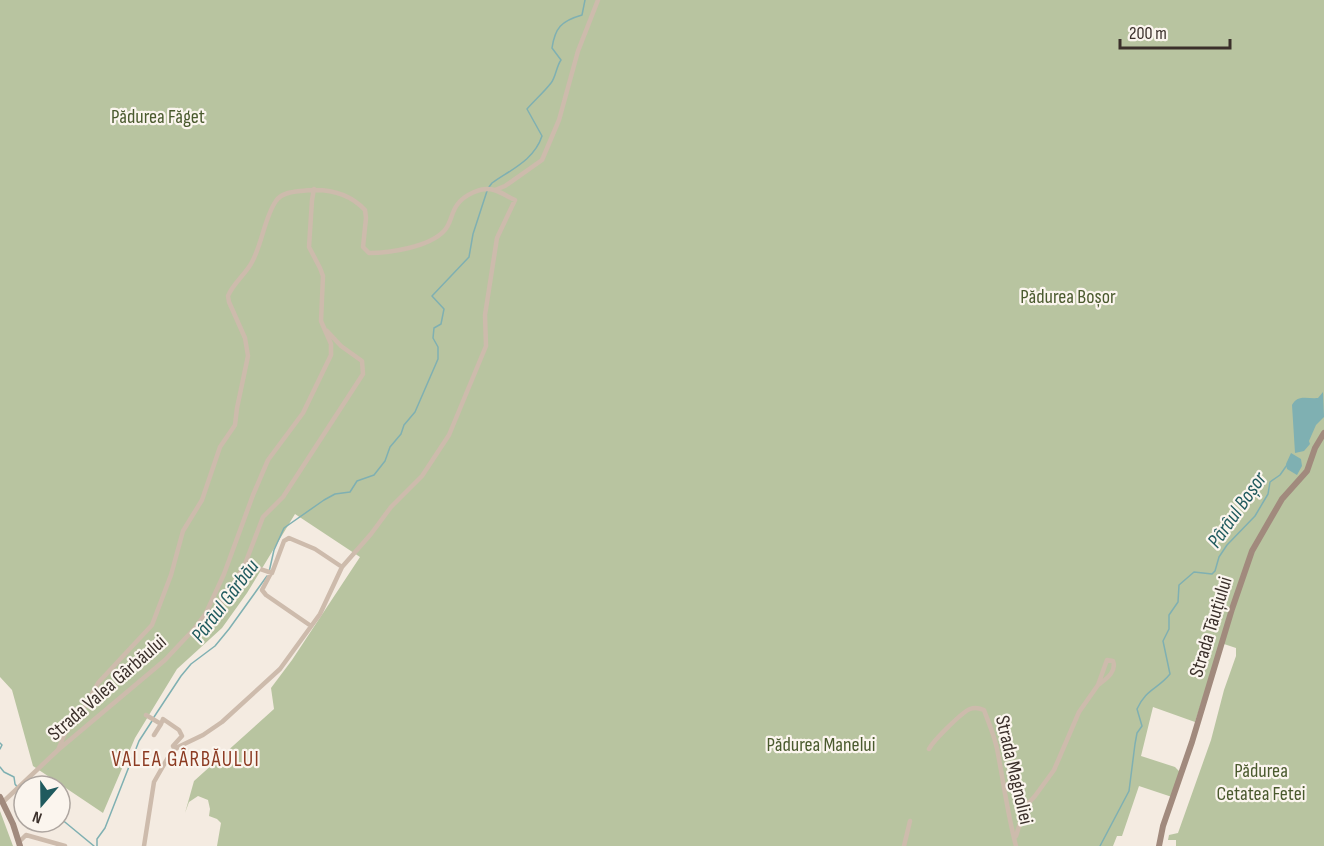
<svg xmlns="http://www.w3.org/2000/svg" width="1324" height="846" viewBox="0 0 1324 846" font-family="'Sofia Sans Condensed',sans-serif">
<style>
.green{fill:#b8c4a0}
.water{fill:#7fb0b2}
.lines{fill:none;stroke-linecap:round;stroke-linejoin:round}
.stream{stroke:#7fb0b2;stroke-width:1.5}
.minor{stroke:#cdbbac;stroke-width:4.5}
.secondary{stroke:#a18a7d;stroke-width:6}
.labels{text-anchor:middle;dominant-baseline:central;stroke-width:4.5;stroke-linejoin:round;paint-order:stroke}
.park-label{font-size:20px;fill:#4a5a2e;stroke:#fbf5ee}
.street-label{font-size:20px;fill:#3b302b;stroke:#fbf5ee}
.water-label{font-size:21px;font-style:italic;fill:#1f5a5e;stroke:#fbf5ee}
.neighbourhood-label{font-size:21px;letter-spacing:1.5px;fill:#8c3b22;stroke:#fbf5ee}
</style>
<rect width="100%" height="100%" fill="#f4ebe1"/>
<path class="green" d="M0,0H1324V846H1176V840H1168L1169,835L1178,833L1211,740L1224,690L1236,656V648L1221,643L1195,722L1153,707L1141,756L1175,767L1180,772L1172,797L1139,786L1122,836H1117L1113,846H217L221,823L217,819L209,816L210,809L208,800L198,796L189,802L185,813L194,781L274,709L271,688L292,660L360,557L295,514L247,593L222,628L177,669L135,738L103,813L33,766L12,690L0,677Z
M0,811L13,846H0Z"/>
<path class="water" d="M1323,392L1324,417L1316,425L1309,441L1310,444L1304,451L1295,453L1292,405C1298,394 1307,399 1318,398Z
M1291,453L1301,459L1302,466L1297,475L1287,469L1286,464Z"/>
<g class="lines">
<path class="stream" d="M489,187L492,183C512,169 534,160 542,136L527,109C535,100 544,92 551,83C556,77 556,67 561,60L552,48C555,28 561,21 582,15L585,0
M269,572L274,550L284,528L324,500L335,494L350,492L357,481L374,475L385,461L390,447L401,434L404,425L415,412L438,359V347L433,338L434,328L441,324L444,309L432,296L469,257L473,234L487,191
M154,717L181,676L191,664L215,646L229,629L267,576
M0,743L2,745L0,749
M0,767L4,772L14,777L15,784L24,796
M60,818L94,846
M97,846V839L105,828L139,741L152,721
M1100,846L1129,791L1135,744L1137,733L1142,726L1137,709C1146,689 1158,689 1170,674L1163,641L1169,629V615L1178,602L1179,585L1194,572L1212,574L1215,571L1219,557L1227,545L1255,516L1268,494L1270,482L1280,475L1287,465"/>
<path class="minor" d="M495,190L505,186L542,160L559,120L578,51L598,0
M245,564L272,573L284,541L289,538L315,549L342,567
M271,573L262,590L266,595L311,626
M197,628L204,623L226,597L245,564L263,517L283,497L363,374L362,361L341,346L327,331
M146,715L161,724L163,719L179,730L182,736L173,746L175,750
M154,735L161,724
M929,749C933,741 962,712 970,709C975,707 979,708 984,710C989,724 996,739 998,754C1004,785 1008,816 1016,846
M58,750L65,733L80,715L98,683L152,625L171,575L183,531L202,500L220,447L235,425L237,408L248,356L245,338L229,302L228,296C233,283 246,274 252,262C262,244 265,216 276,201C281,193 292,192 301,191C324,188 348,192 365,210L366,218L363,247L369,253C390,253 429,247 444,231C451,224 451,213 457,205C464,195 482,186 494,190C501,192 508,197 515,200L497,238L485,315L486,346L449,435L422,476L391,507L371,534L342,567L320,614L280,669L222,722L203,735L178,747L170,754L154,782L144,846
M3,802L58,750L165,660L195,628L206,613L224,574L253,495L268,460L303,413L331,355V344L321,321L323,276L320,268L309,247L312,200L314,189
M1014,838L1016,836L1025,807L1035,796L1054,770L1079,712L1098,685L1107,660L1113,661C1117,672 1106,679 1098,685
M19,842L26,835L65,846
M904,846L910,821"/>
<path class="secondary" d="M0,797L13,824L20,846
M1159,846L1163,826L1192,742L1232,609L1252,551L1282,499L1307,471L1315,448L1324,433"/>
</g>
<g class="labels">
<g class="park-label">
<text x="158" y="117">Pădurea Făget</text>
<text x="1068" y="297">Pădurea Boșor</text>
<text x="821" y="745">Pădurea Manelui</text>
<text x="1261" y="771">Pădurea<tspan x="1261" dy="23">Cetatea Fetei</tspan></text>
</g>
<g class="street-label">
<text transform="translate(1211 627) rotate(-73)">Strada Tăuțiului</text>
<text transform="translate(107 688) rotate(-41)">Strada Valea Gârbăului</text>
<text transform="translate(1014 770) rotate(77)">Strada Magnoliei</text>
</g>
<g class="water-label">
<text transform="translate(1237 510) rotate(-55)">Pârâul Boșor</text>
<text transform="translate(225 601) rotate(-53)">Pârâul Gârbău</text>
</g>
<g class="neighbourhood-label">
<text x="186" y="759">VALEA GÂRBĂULUI</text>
</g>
</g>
<g transform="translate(42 804) rotate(200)"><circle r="28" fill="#fbf5ee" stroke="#aea6a0" stroke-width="1.5"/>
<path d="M0-4.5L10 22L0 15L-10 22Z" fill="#1f5a5e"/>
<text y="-9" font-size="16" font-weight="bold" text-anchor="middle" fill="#3b302b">N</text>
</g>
<path d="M1120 39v9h110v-9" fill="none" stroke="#3b302b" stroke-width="3"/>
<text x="1129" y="39" font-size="18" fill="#3b302b" stroke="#fbf5ee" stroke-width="4.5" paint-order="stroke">200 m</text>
</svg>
